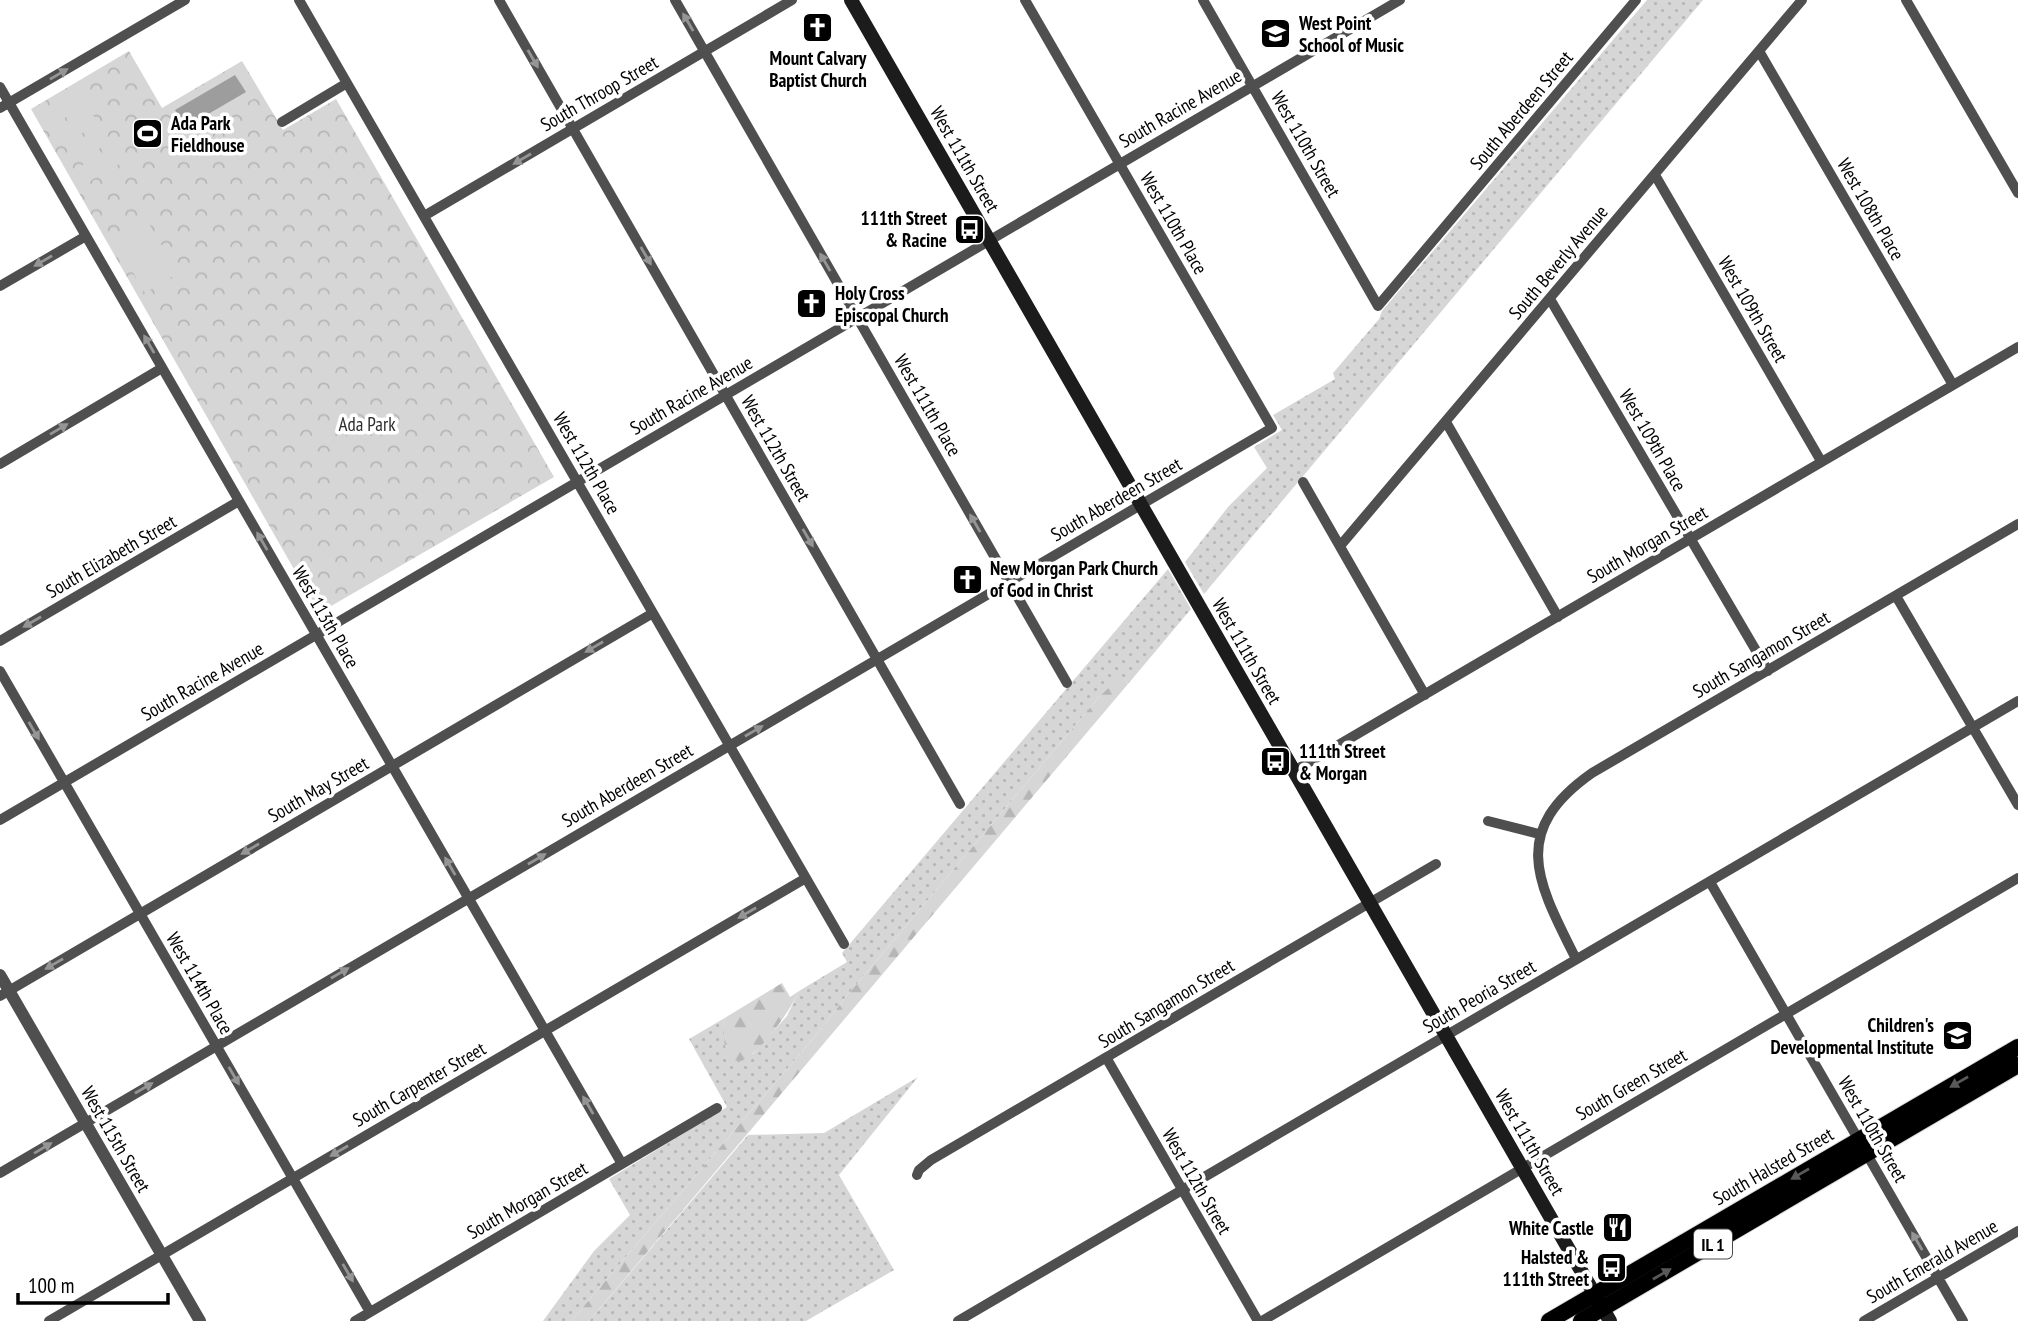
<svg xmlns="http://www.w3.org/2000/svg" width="2018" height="1321" viewBox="0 0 2018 1321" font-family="'PT Sans Narrow',sans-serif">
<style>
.grass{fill:url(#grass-dots)}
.forest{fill:url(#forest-firs)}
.park{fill:url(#park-crowns)}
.garden{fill:#d6d6d6;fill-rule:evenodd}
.water{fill:#9d9d9d}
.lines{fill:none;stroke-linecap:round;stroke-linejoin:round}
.primary-casing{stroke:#dbdbdb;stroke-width:18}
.minor{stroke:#4f4f4f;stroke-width:10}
.tertiary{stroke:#4f4f4f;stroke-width:12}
.secondary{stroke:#1c1c1c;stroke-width:14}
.primary{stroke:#000;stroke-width:16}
.oneway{fill:#959595}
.oneway2{fill:#595959}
.labels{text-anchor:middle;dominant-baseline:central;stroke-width:7;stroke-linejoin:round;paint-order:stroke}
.shield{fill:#fff;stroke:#4c4c4c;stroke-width:2}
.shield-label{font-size:18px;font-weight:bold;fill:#000}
.poi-label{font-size:19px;font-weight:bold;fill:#000;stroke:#fff;text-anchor:start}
.street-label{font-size:19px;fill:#000;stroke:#fff}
.park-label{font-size:19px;fill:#2d2d2d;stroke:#fff}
</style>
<defs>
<pattern id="grass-dots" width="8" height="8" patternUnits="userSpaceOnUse" patternTransform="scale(1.75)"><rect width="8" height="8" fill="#d6d6d6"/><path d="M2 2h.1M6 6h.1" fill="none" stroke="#b6b6b6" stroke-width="1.8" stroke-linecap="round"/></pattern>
<pattern id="forest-firs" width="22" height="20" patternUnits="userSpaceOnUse" patternTransform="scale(1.75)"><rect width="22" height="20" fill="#d6d6d6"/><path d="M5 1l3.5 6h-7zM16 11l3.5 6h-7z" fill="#b6b6b6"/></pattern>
<pattern id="park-crowns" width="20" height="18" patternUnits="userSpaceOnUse" patternTransform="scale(1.75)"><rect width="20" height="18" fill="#d6d6d6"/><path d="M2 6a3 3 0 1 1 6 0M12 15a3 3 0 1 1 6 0" fill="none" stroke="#b6b6b6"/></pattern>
</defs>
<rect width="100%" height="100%" fill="#fff"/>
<path class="grass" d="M1647,0H1703L1204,594L1185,562L1228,507L1267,468L1254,447L1282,430L1273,415L1335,379L1333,373L1379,319L1382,311Z
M1168,569L1191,609L1128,684L1124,678L1099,697L845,998L817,1034L571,1321H543L594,1251L630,1215L609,1179L727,1107L689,1039L723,1019L728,1055L753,1054L787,1016L799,991L847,962L842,953Z
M918,1077L839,1175L894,1270L806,1321H589L748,1135L824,1133Z"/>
<path class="forest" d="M1124,678L1128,684L589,1321H571L817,1034L845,998L1099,697L1118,679Z
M782,983L790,997L799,991C790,1011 761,1053 741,1061C720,1061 725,1033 723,1019Z"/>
<path class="park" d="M129,51L162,108L242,61L283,130L336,99L554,477L319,613L31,109Z"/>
<path class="garden" d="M241,63L260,95L184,139L166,107ZM235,75L245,92L185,127L176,110Z
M79,90L87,105L56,123L48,108Z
M90,109L98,124L67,142L59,127Z
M101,128L109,143L78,161L70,146Z
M112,148L121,163L90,181L81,166Z
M145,217L178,273L145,293L112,236Z"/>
<path class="water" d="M235,75L246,92L186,127L175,110Z"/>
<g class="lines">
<defs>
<path id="primary" d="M1549,1321L2018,1047
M1581,1321L2018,1065"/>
</defs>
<use href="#primary" class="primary-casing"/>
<path class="minor" d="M299,0L844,944
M499,0L960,804
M675,0L1067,683
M1203,0L1378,306L1636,0
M1906,0L2018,193
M1759,51L1953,385
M0,87L622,1164
M0,108L185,0
M282,122L347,83
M1655,175L1821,461
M424,216L792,0
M0,286L86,236
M1550,299L1768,671
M1446,422L1558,617
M0,464L162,368
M1303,482L1425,695
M1340,546L1802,0
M1896,596L2018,805
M0,641L239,501
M0,671L370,1312
M1294,771L2018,347
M0,820L1400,0
M1488,821L1539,834
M1710,882L1963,1321
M1576,959C1538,883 1508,832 1592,773L2018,524
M0,996L653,613
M1107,1059L1258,1321
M0,1173L1272,428L1025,0
M917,1175L919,1170L931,1160L1436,864
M49,1321L806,878
M355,1321L717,1108
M958,1321L2018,701
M1262,1321L2018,878
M1864,1321L2018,1231"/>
<path class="tertiary" d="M0,975L200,1321"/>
<path class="secondary" d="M851,0L1610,1321"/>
<use href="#primary" class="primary"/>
</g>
<defs><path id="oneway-solid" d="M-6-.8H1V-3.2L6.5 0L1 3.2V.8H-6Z" transform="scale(1.75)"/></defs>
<g class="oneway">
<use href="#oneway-solid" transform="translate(688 22) rotate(-120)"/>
<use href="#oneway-solid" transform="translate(533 59) rotate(60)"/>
<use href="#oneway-solid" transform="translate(59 74) rotate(-30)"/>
<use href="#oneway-solid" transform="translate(522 159) rotate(150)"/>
<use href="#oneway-solid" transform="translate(646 256) rotate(60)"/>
<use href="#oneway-solid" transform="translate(43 261) rotate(150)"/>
<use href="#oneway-solid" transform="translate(825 262) rotate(-120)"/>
<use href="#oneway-solid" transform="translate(149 344) rotate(-120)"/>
<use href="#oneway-solid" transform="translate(59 429) rotate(-31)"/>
<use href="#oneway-solid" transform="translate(975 523) rotate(-120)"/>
<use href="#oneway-solid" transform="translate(808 538) rotate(60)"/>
<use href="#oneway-solid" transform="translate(262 541) rotate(-120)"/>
<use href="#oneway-solid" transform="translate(32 622) rotate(150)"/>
<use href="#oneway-solid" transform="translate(594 647) rotate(150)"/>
<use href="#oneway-solid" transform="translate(34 731) rotate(60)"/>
<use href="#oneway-solid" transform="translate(754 731) rotate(-30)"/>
<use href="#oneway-solid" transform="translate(250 849) rotate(150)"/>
<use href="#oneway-solid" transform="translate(537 859) rotate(-30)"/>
<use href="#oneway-solid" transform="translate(450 866) rotate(-120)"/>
<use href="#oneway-solid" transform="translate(747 913) rotate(150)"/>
<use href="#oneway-solid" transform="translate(54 964) rotate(150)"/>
<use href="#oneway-solid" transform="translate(340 973) rotate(-30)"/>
<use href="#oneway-solid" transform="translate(234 1076) rotate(60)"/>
<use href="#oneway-solid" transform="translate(144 1088) rotate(-30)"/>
<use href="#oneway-solid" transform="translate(588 1105) rotate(-120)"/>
<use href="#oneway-solid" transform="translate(43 1148) rotate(-31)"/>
<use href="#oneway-solid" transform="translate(339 1151) rotate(150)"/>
<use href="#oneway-solid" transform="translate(1917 1241) rotate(-120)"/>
<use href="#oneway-solid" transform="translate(348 1273) rotate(60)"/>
</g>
<g class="oneway2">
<use href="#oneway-solid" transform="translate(1959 1082) rotate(150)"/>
<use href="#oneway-solid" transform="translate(1800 1174) rotate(150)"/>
<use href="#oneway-solid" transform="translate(1662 1274) rotate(-30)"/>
</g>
<defs>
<symbol id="church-square" viewBox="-11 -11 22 22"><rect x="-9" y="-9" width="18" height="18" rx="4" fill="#000" stroke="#fff"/><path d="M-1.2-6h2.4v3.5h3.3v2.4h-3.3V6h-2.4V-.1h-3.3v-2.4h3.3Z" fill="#fff"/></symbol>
<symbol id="school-square" viewBox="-11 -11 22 22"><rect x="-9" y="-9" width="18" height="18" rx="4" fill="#000" stroke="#fff"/><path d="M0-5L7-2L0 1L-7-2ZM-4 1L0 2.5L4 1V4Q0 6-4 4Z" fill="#fff"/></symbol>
<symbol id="stadium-square" viewBox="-11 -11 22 22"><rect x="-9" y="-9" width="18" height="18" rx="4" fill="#000" stroke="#fff"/><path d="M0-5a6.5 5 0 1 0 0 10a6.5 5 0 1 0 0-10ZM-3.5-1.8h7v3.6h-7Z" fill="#fff"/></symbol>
<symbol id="bus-square" viewBox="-11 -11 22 22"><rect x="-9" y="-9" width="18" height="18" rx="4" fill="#000" stroke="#fff"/><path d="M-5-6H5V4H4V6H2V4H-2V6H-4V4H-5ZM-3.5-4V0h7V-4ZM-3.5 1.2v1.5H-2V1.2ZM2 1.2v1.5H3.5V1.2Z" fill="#fff"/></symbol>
<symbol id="restaurant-square" viewBox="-11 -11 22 22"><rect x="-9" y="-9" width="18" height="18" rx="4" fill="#000" stroke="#fff"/><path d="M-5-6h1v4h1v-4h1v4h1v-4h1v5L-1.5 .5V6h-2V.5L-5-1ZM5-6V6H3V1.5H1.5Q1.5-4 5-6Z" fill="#fff"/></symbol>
</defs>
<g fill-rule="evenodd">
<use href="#church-square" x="800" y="10" width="35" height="35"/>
<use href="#school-square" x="1258" y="16" width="35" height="35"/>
<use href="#stadium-square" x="130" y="116" width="35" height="35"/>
<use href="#bus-square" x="952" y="212" width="35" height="35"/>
<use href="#church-square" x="794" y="286" width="35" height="35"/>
<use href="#church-square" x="950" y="562" width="35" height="35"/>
<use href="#bus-square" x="1258" y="744" width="35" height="35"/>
<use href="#school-square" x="1940" y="1018" width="35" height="35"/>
<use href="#restaurant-square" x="1600" y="1210" width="35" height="35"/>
<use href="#bus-square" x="1594" y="1250" width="35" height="35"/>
</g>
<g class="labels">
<rect class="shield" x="1694" y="1229.5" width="38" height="29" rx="5"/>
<g class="shield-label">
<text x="1713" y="1244">IL 1</text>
</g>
<g class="poi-label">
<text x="1299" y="23">West Point<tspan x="1299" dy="22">School of Music</tspan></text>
<text x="818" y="58" text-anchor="middle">Mount Calvary<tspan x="818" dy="22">Baptist Church</tspan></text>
<text x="171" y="123">Ada Park<tspan x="171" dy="22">Fieldhouse</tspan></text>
<text x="947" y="218" text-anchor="end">111th Street<tspan x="947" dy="22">&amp; Racine</tspan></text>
<text x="835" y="293">Holy Cross<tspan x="835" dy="22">Episcopal Church</tspan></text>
<text x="990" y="568">New Morgan Park Church<tspan x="990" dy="22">of God in Christ</tspan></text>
<text x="1299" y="751">111th Street<tspan x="1299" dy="22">&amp; Morgan</tspan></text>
<text x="1934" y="1025" text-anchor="end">Children's<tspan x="1934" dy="22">Developmental Institute</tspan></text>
<text x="1594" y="1228" text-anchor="end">White Castle</text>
<text x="1589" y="1257" text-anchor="end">Halsted &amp;<tspan x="1589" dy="22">111th Street</tspan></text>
</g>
<g class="street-label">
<text transform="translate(599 93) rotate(-30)">South Throop Street</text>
<text transform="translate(1180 108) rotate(-30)">South Racine Avenue</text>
<text transform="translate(1521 110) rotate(-50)">South Aberdeen Street</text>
<text transform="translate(1306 144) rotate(60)">West 110th Street</text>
<text transform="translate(965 159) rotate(60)">West 111th Street</text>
<text transform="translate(1871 209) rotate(60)">West 108th Place</text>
<text transform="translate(1174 223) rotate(60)">West 110th Place</text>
<text transform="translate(1558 262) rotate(-50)">South Beverly Avenue</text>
<text transform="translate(1753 309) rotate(60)">West 109th Street</text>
<text transform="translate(691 395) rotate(-30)">South Racine Avenue</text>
<text transform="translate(928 405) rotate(60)">West 111th Place</text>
<text transform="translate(1653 440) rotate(60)">West 109th Place</text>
<text transform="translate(776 448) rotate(60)">West 112th Street</text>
<text transform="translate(587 463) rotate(60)">West 112th Place</text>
<text transform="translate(1116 499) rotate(-30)">South Aberdeen Street</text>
<text transform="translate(1647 544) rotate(-30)">South Morgan Street</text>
<text transform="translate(111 556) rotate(-30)">South Elizabeth Street</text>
<text transform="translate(326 617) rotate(60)">West 113th Place</text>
<text transform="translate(1247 651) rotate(60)">West 111th Street</text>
<text transform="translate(1761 654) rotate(-30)">South Sangamon Street</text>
<text transform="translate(202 681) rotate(-30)">South Racine Avenue</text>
<text transform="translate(627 785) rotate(-30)">South Aberdeen Street</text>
<text transform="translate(318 789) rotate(-30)">South May Street</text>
<text transform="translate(200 983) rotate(60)">West 114th Place</text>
<text transform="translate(1479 996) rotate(-30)">South Peoria Street</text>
<text transform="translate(1166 1003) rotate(-31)">South Sangamon Street</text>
<text transform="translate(419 1084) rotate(-30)">South Carpenter Street</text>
<text transform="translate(1631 1084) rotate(-30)">South Green Street</text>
<text transform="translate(1873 1129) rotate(60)">West 110th Street</text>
<text transform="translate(116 1139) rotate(60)">West 115th Street</text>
<text transform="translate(1530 1142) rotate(60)">West 111th Street</text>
<text transform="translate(1773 1166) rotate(-30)">South Halsted Street</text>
<text transform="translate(1197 1181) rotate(60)">West 112th Street</text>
<text transform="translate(527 1200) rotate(-30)">South Morgan Street</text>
<text transform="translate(1932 1261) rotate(-30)">South Emerald Avenue</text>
</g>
<g class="park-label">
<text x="367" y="424">Ada Park</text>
</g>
</g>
<path d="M18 1293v10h150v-10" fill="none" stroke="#000000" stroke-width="3.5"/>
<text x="28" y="1293" font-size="21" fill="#000000" stroke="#ffffff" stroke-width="5" paint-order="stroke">100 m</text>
</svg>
